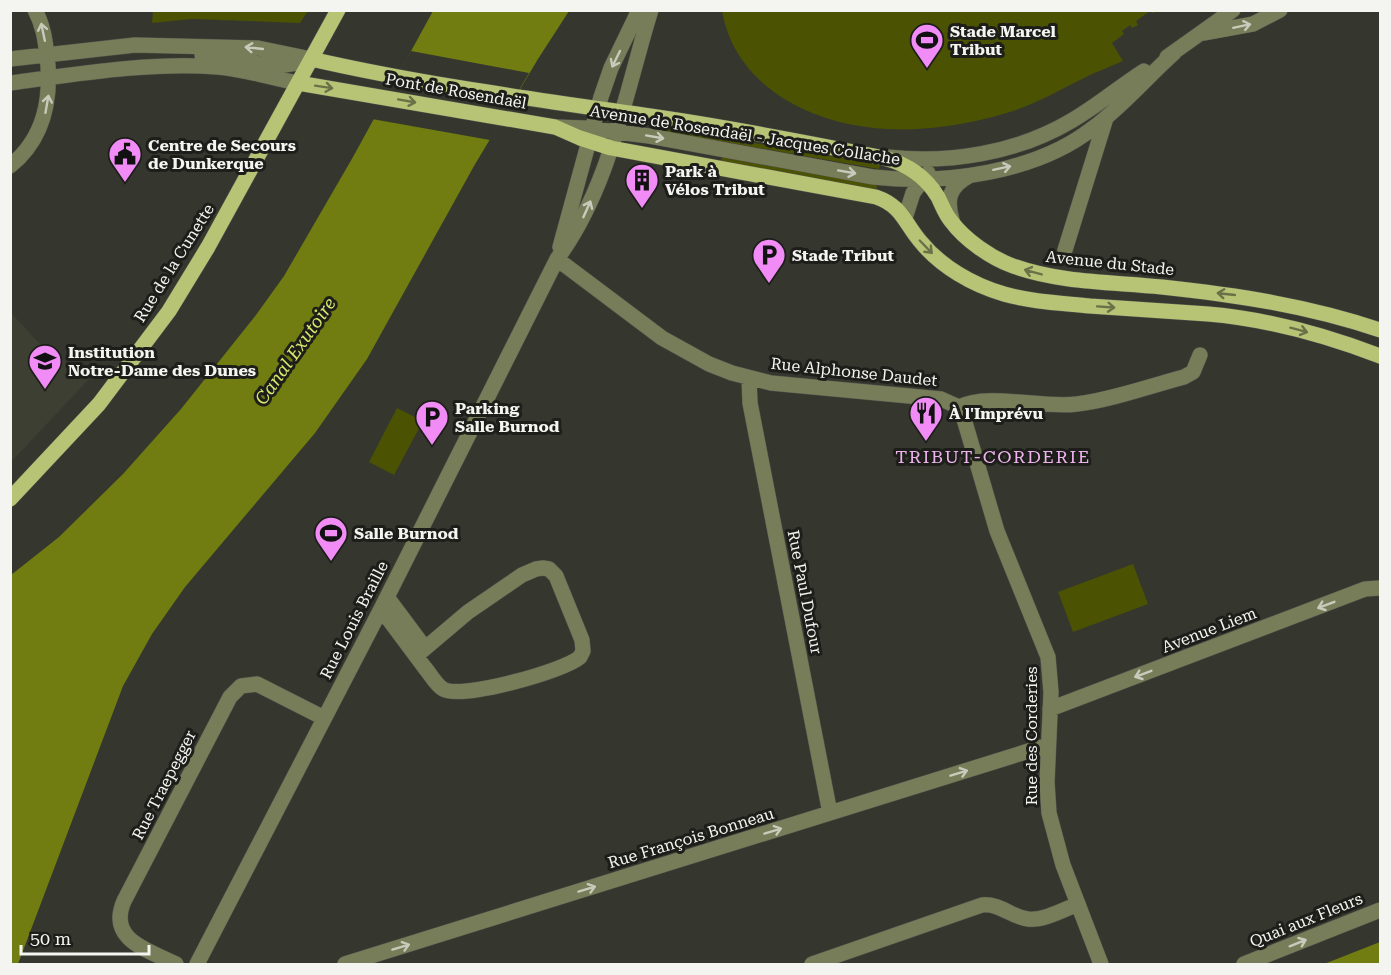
<svg xmlns="http://www.w3.org/2000/svg" width="1391" height="975" viewBox="0 0 1391 975" font-family="'Roboto Serif',serif">
<style>
.built{fill:#3c3f31}
.green{fill:#4b5202}
.water{fill:#717c11}
.pier{fill:#35372f}
.lines{fill:none;stroke-linecap:round;stroke-linejoin:round}
.minor-casing{stroke:#54554e;stroke-width:16}
.major-casing{stroke:#54554e;stroke-width:16}
.minor{stroke:#777d58;stroke-width:15}
.major{stroke:#b8c475;stroke-width:15}
.oneway{stroke:#c8cbbb}
.oneway2{stroke:#6a7148}
.labels{text-anchor:middle;dominant-baseline:central;stroke-width:6;stroke-linejoin:round;paint-order:stroke}
.poi-label{font-size:16px;font-weight:bold;fill:#f4f5f1;stroke:#1d1e1a;text-anchor:start}
.street-label{font-size:16px;fill:#f4f5f1;stroke:#1d1e1a}
.water-label{font-size:18px;font-style:italic;fill:#d9e96b;stroke:#1d1e1a}
.neighbourhood-label{font-size:18px;letter-spacing:1.5px;fill:#ecb3ed;stroke:#1d1e1a}
</style>
<rect width="100%" height="100%" fill="#35372f"/>
<path class="built" d="M11,313L38,342L90,378L11,462Z"/>
<path class="green" d="M153,11V10L308,11L300,23L192,19L152,23Z
M722,11V10L1157,11L1153,13L1150,11L1136,21L1138,25L1132,28L1130,25L1122,31L1124,34L1112,43L1123,61C1110,67 1095,72 1082,79C1060,90 1039,102 1016,110C943,134 855,141 786,100C752,79 729,50 722,11Z
M657,126L880,165L879,169L656,130Z
M722,157L877,185L876,192L720,164Z
M397,408L423,421L394,475L369,462Z
M1133,564L1148,604L1073,632L1058,592Z"/>
<path class="water" d="M433,11H569L538,59L474,166L367,359L315,433L185,587L152,634L123,686L18,964H11V575L59,537L123,474L181,409L256,315L284,276L353,157Z
M1380,942V964H1324Z"/>
<path class="pier" d="M411,51L529,73L490,140L372,119Z"/>
<g class="lines">
<defs>
<path id="minor" d="M1204,33L1253,24L1280,10
M202,55C243,57 271,74 311,59
M1167,57L1233,10
M10,59L135,45L258,48L311,59
M10,83C78,74 148,62 217,67C244,69 271,78 298,83
M555,127L585,128L649,136L873,177C943,185 1036,173 1093,128C1123,106 1147,77 1174,53
M887,157C949,164 1017,153 1071,121C1097,106 1119,87 1144,71
M10,166C45,138 52,98 47,55C45,39 43,25 35,10
M905,218L913,193L928,173
M952,220C946,199 949,187 969,176
M560,247L601,97L611,68L639,10
M1065,250L1106,118
M557,259L662,338L709,364L732,373L771,383L941,399L959,407L964,419L997,531L1048,657L1051,692L1047,782L1049,813L1063,865L1101,964
M749,378L750,403L830,813
M959,407C989,392 1042,409 1077,404C1111,400 1150,386 1184,377L1193,372L1200,355
M387,597L425,648
M381,609C396,629 411,649 425,668C431,675 436,685 443,689C460,700 565,671 580,657L583,651L582,640L556,576L549,569L543,568L536,569L522,575L468,612L416,656
M1050,709L1365,589L1380,588
M176,964C148,950 107,940 124,901L230,697L241,686L257,684L324,718
M197,964L381,609L557,259C610,187 625,94 651,10
M345,964L1048,745
M812,964L982,905C1000,903 1011,917 1028,919C1043,921 1063,910 1078,904
M1244,964L1380,910"/>
<path id="major" d="M311,59C420,84 532,99 643,115C723,126 804,142 884,158C907,164 926,177 938,197C942,205 945,214 951,221C965,240 991,258 1013,266C1060,283 1113,282 1162,287C1237,295 1309,306 1380,330
M298,83L555,127L580,138L611,148L876,197C902,206 904,222 920,241C941,267 973,285 1004,294C1032,302 1061,303 1090,306C1129,309 1169,311 1208,314C1267,319 1325,335 1380,356
M10,499L99,404L169,311L208,247L338,10"/>
</defs>
<use href="#minor" class="minor-casing"/>
<use href="#major" class="major-casing"/>
<use href="#minor" class="minor"/>
<use href="#major" class="major"/>
</g>
<defs><path id="oneway-shaft" d="M-6 0H5M1.5-3L5.5 0L1.5 3" fill="none" stroke-width="1.6" stroke-linecap="round" stroke-linejoin="round" transform="scale(1.5)"/></defs>
<g class="oneway">
<use href="#oneway-shaft" transform="translate(1242 26) rotate(-12)"/>
<use href="#oneway-shaft" transform="translate(43 32) rotate(-102)"/>
<use href="#oneway-shaft" transform="translate(254 48) rotate(-174)"/>
<use href="#oneway-shaft" transform="translate(616 59) rotate(116)"/>
<use href="#oneway-shaft" transform="translate(47 104) rotate(-80)"/>
<use href="#oneway-shaft" transform="translate(655 137) rotate(10)"/>
<use href="#oneway-shaft" transform="translate(1002 168) rotate(-12)"/>
<use href="#oneway-shaft" transform="translate(847 172) rotate(10)"/>
<use href="#oneway-shaft" transform="translate(587 209) rotate(-66)"/>
<use href="#oneway-shaft" transform="translate(1326 605) rotate(159)"/>
<use href="#oneway-shaft" transform="translate(1143 674) rotate(159)"/>
<use href="#oneway-shaft" transform="translate(959 773) rotate(-17)"/>
<use href="#oneway-shaft" transform="translate(773 831) rotate(-17)"/>
<use href="#oneway-shaft" transform="translate(587 889) rotate(-17)"/>
<use href="#oneway-shaft" transform="translate(1298 943) rotate(-22)"/>
<use href="#oneway-shaft" transform="translate(401 947) rotate(-17)"/>
</g>
<g class="oneway2">
<use href="#oneway-shaft" transform="translate(324 87) rotate(9)"/>
<use href="#oneway-shaft" transform="translate(407 101) rotate(10)"/>
<use href="#oneway-shaft" transform="translate(926 247) rotate(46)"/>
<use href="#oneway-shaft" transform="translate(1033 272) rotate(-165)"/>
<use href="#oneway-shaft" transform="translate(1226 294) rotate(-174)"/>
<use href="#oneway-shaft" transform="translate(1106 307) rotate(4)"/>
<use href="#oneway-shaft" transform="translate(1299 330) rotate(15)"/>
</g>
<defs>
<symbol id="stadium-pin" viewBox="-11 -11 22 30"><path d="M0 17L-7.5 6A9.5 9.5 0 1 1 7.5 6Z" fill="#f18bf5" stroke="#1d1e1a"/><path d="M0-5a6.5 5 0 1 0 0 10a6.5 5 0 1 0 0-10ZM-3.5-1.8h7v3.6h-7Z" fill="#111"/></symbol>
<symbol id="civic-pin" viewBox="-11 -11 22 30"><path d="M0 17L-7.5 6A9.5 9.5 0 1 1 7.5 6Z" fill="#f18bf5" stroke="#1d1e1a"/><path d="M-.6-6.5H3V-4.5H.6V-3L4-1V1h2V6H-6V1h2V-1L-.6-3ZM-1.2 2.5V6h2.4V2.5Z" fill="#111"/></symbol>
<symbol id="building-pin" viewBox="-11 -11 22 30"><path d="M0 17L-7.5 6A9.5 9.5 0 1 1 7.5 6Z" fill="#f18bf5" stroke="#1d1e1a"/><path d="M-4-6H4V6H1V3H-1V6H-4ZM-2.5-4.3h1.7v1.8h-1.7ZM.8-4.3h1.7v1.8H.8ZM-2.5-1h1.7V.8h-1.7ZM.8-1h1.7V.8H.8Z" fill="#111"/></symbol>
<symbol id="parking-pin" viewBox="-11 -11 22 30"><path d="M0 17L-7.5 6A9.5 9.5 0 1 1 7.5 6Z" fill="#f18bf5" stroke="#1d1e1a"/><path d="M-3.5-5.5H1a3.5 3.5 0 0 1 0 7H-1V5.5H-3.5ZM-1-3.4V-.6H.8a1.4 1.4 0 0 0 0-2.8Z" fill="#111"/></symbol>
<symbol id="school-pin" viewBox="-11 -11 22 30"><path d="M0 17L-7.5 6A9.5 9.5 0 1 1 7.5 6Z" fill="#f18bf5" stroke="#1d1e1a"/><path d="M0-5L7-2L0 1L-7-2ZM-4 1L0 2.5L4 1V4Q0 6-4 4Z" fill="#111"/></symbol>
<symbol id="restaurant-pin" viewBox="-11 -11 22 30"><path d="M0 17L-7.5 6A9.5 9.5 0 1 1 7.5 6Z" fill="#f18bf5" stroke="#1d1e1a"/><path d="M-5-6h1v4h1v-4h1v4h1v-4h1v5L-1.5 .5V6h-2V.5L-5-1ZM5-6V6H3V1.5H1.5Q1.5-4 5-6Z" fill="#111"/></symbol>
</defs>
<g fill-rule="evenodd">
<use href="#stadium-pin" x="908" y="21" width="38" height="52"/>
<use href="#civic-pin" x="106" y="135" width="38" height="52"/>
<use href="#building-pin" x="623" y="161" width="38" height="52"/>
<use href="#parking-pin" x="750" y="236" width="38" height="52"/>
<use href="#school-pin" x="26" y="342" width="38" height="52"/>
<use href="#restaurant-pin" x="907" y="394" width="38" height="52"/>
<use href="#parking-pin" x="413" y="398" width="38" height="52"/>
<use href="#stadium-pin" x="312" y="514" width="38" height="52"/>
</g>
<g class="labels">
<g class="poi-label">
<text x="950" y="31">Stade Marcel<tspan x="950" dy="18">Tribut</tspan></text>
<text x="148" y="145">Centre de Secours<tspan x="148" dy="18">de Dunkerque</tspan></text>
<text x="665" y="171">Park à<tspan x="665" dy="18">Vélos Tribut</tspan></text>
<text x="792" y="255">Stade Tribut</text>
<text x="68" y="352">Institution<tspan x="68" dy="18">Notre-Dame des Dunes</tspan></text>
<text x="455" y="408">Parking<tspan x="455" dy="18">Salle Burnod</tspan></text>
<text x="949" y="413">À l'Imprévu</text>
<text x="354" y="533">Salle Burnod</text>
</g>
<g class="street-label">
<text transform="translate(456 91) rotate(10)">Pont de Rosendaël</text>
<text transform="translate(745 135) rotate(9)">Avenue de Rosendaël - Jacques Collache</text>
<text transform="translate(174 263) rotate(-58)">Rue de la Cunette</text>
<text transform="translate(1110 263) rotate(6)">Avenue du Stade</text>
<text transform="translate(854 372) rotate(6)">Rue Alphonse Daudet</text>
<text transform="translate(805 592) rotate(79)">Rue Paul Dufour</text>
<text transform="translate(354 620) rotate(-63)">Rue Louis Braille</text>
<text transform="translate(1209 630) rotate(-21)">Avenue Liem</text>
<text transform="translate(1031 736) rotate(-90)">Rue des Corderies</text>
<text transform="translate(164 785) rotate(-63)">Rue Traepegger</text>
<text transform="translate(691 838) rotate(-17)">Rue François Bonneau</text>
<text transform="translate(1306 920) rotate(-22)">Quai aux Fleurs</text>
</g>
<g class="water-label">
<text transform="translate(295 351) rotate(-55)">Canal Exutoire</text>
</g>
<g class="neighbourhood-label">
<text x="993" y="456">TRIBUT-CORDERIE</text>
</g>
</g>
<rect width="1391" height="975" fill="none" stroke="#f4f5f1" stroke-width="24"/>
<path d="M21 945v9h128v-9" fill="none" stroke="#f4f5f1" stroke-width="3"/>
<text x="30" y="945" font-size="18" fill="#f4f5f1" stroke="#1d1e1a" stroke-width="4.5" paint-order="stroke">50 m</text>
</svg>
